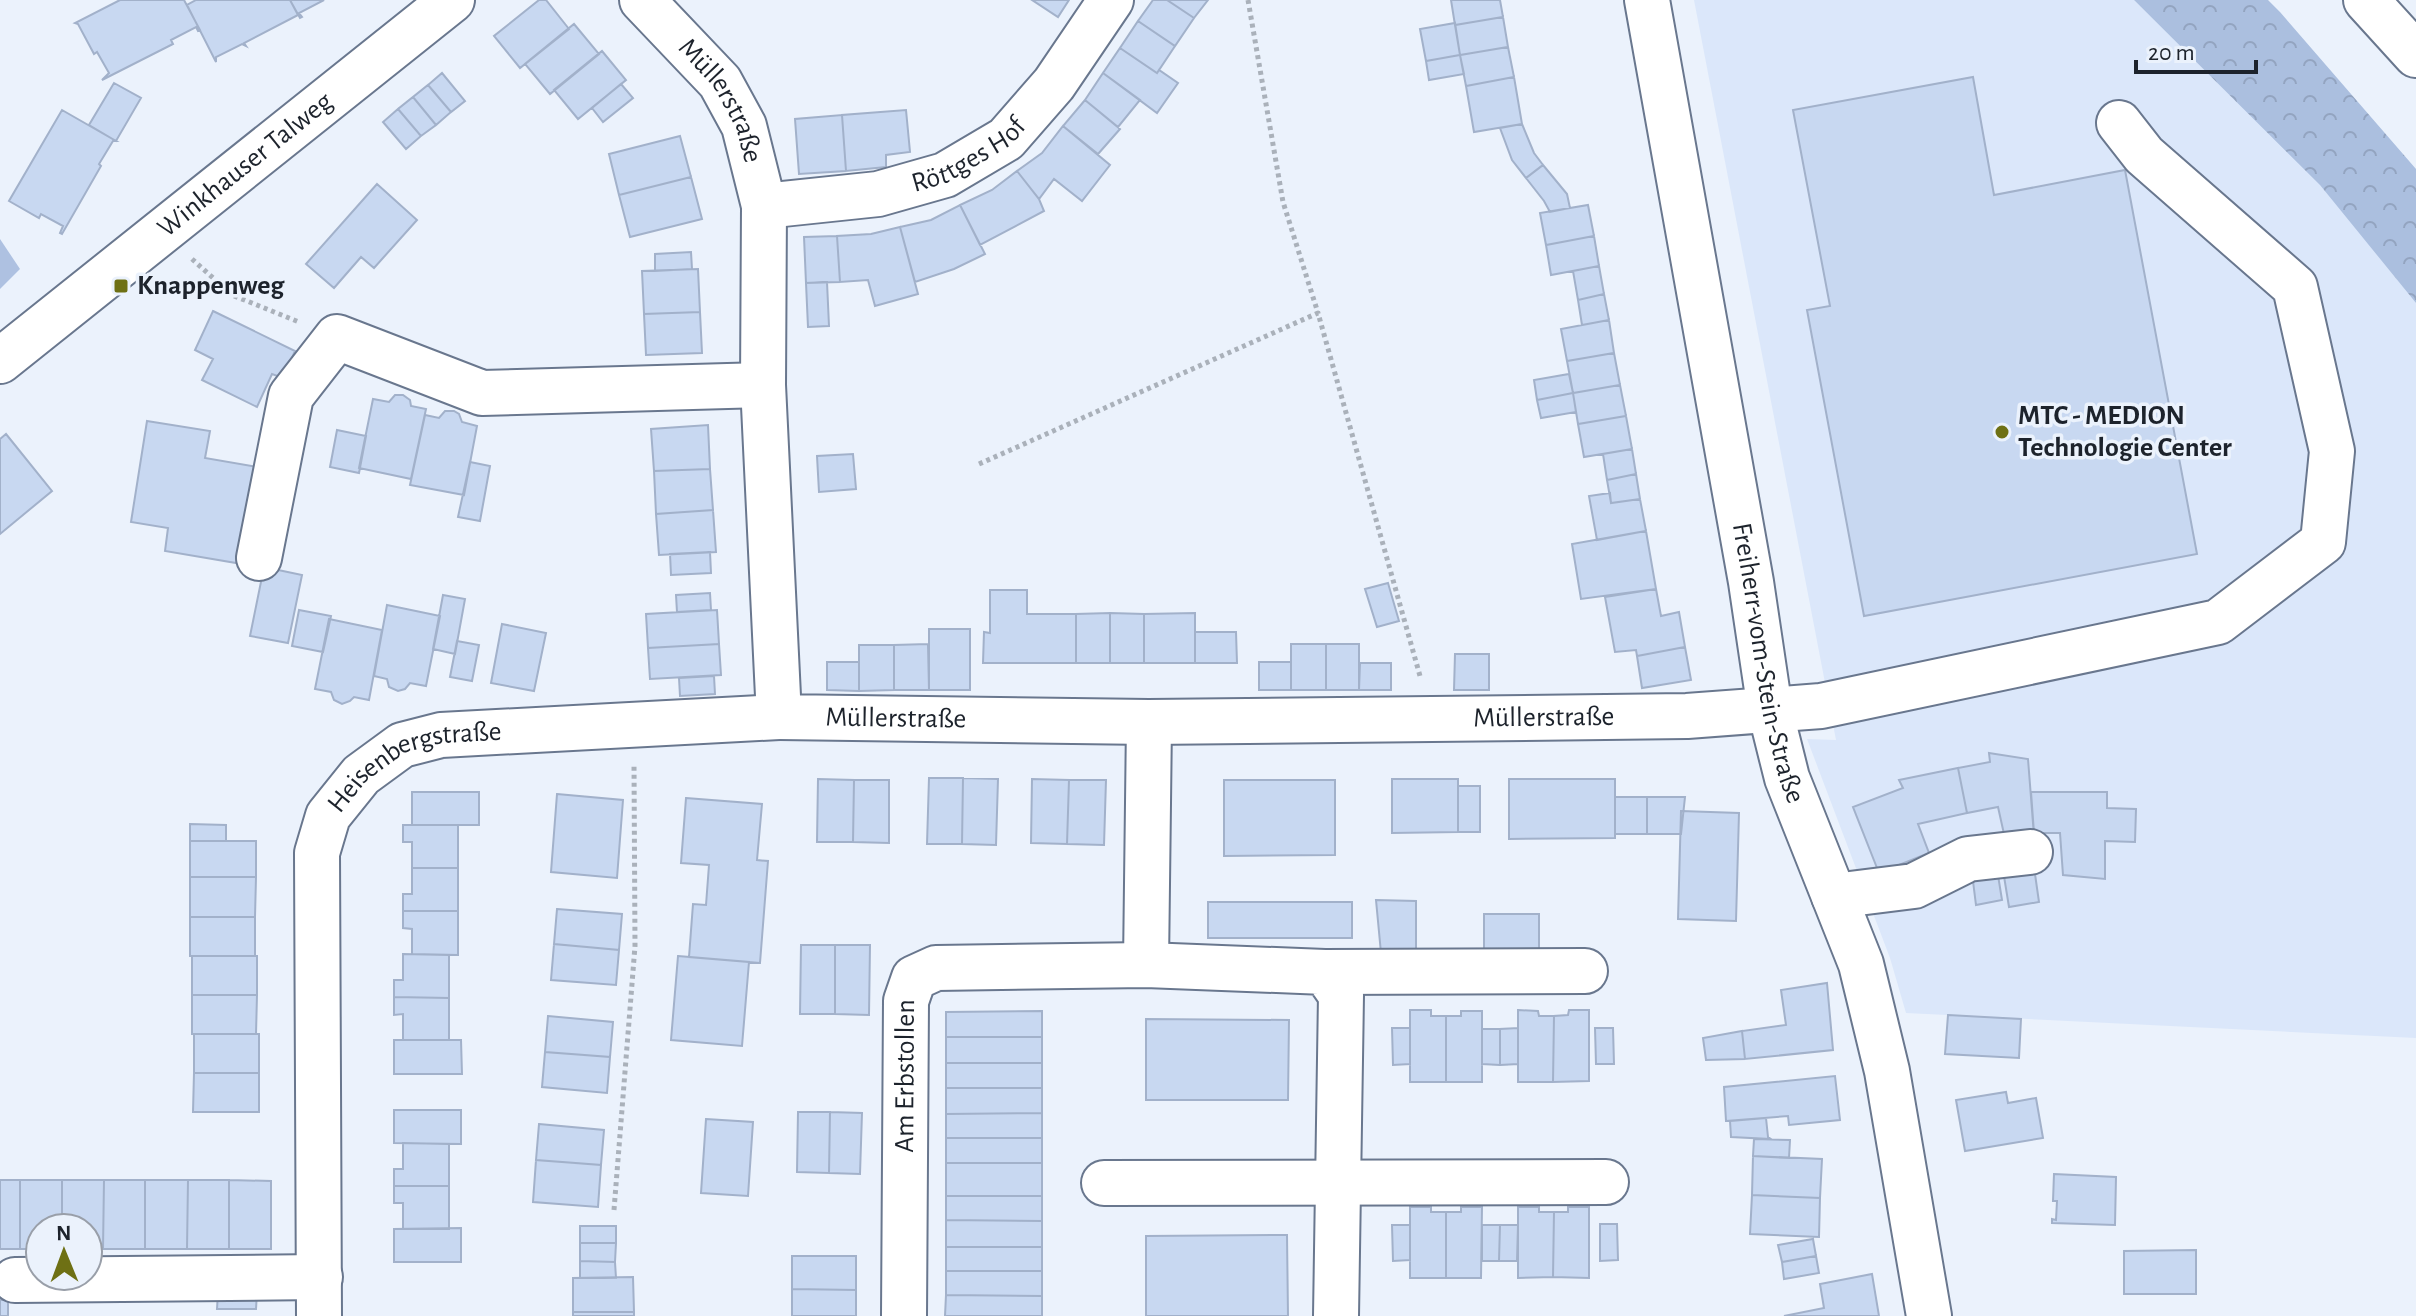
<svg xmlns="http://www.w3.org/2000/svg" width="2416" height="1316" viewBox="0 0 2416 1316" font-family="'Alegreya Sans',sans-serif">
<style>
.built{fill:#dbe7fa}
.forest{fill:url(#forest-crowns)}
.green{fill:#aec1e1}
.building{fill:#c8d8f1;stroke:#a2b1ca;stroke-width:2}
.lines{fill:none;stroke-linecap:round;stroke-linejoin:round}
.minor-casing{stroke:#69778e;stroke-width:48}
.highway-casing{stroke:#69778e;stroke-width:48}
.path{stroke:#aab1ba;stroke-width:5;stroke-dasharray:4 4;stroke-linecap:butt}
.minor{stroke:#fff;stroke-width:44}
.highway{stroke:#fff;stroke-width:44}
.poi-dot{fill:#6e7014;stroke:#ebf2fc;stroke-width:3}
.labels{text-anchor:middle;dominant-baseline:central;stroke-width:7;stroke-linejoin:round;paint-order:stroke}
.street-label{font-size:28px;fill:#1d232c;stroke:#ebf2fc}
.poi-label{font-size:28px;font-weight:bold;fill:#1d232c;stroke:#ebf2fc;text-anchor:start}
</style>
<defs>
<pattern id="forest-crowns" width="20" height="18" patternUnits="userSpaceOnUse" patternTransform="scale(2)"><rect width="20" height="18" fill="#abbfdf"/><path d="M2 6a3 3 0 1 1 6 0M12 15a3 3 0 1 1 6 0" fill="none" stroke="#93a4c0"/></pattern>
</defs>
<rect width="100%" height="100%" fill="#ebf2fc"/>
<path class="built" d="M1694,0H2134L2321,185L2416,303V1038L1906,1013L1890,958L1807,739L1836,740Z"/>
<path class="forest" d="M2134,0H2268L2280,12L2416,169V303L2320,185Z"/>
<path class="green" d="M0,239L20,269L0,289Z"/>
<path class="building" d="M120,0H184L200,30L198,31L196,27L171,40L173,44L102,80L109,73L97,52L94,54L78,24L75,23Z
M196,0H290L298,15L244,43L246,46L242,44L216,57V62L187,5Z
M290,0H324L299,13L302,17L300,18Z
M539,0H546L569,29L520,68L494,36Z
M1032,0H1069L1058,17Z
M1153,0H1167L1194,18L1175,46L1138,21Z
M1167,0H1208L1194,18Z
M1451,0H1500L1503,17L1455,25Z
M1503,17L1508,47L1460,55L1455,25Z
M1138,21L1175,46L1157,73L1120,48Z
M1455,23L1460,55L1426,61L1420,29Z
M574,24L599,54L550,94L525,64Z
M1508,47L1514,77L1466,86L1460,55Z
M1120,48L1157,73L1159,70L1178,83L1157,113L1103,73Z
M602,51L626,80L578,119L554,90Z
M1460,55L1464,74L1429,80L1426,61Z
M442,73L465,101L451,112L428,85Z
M1103,73L1140,100L1118,127L1085,100Z
M1514,77L1522,124L1474,132L1466,86Z
M1973,77L1994,195L2125,170L2197,554L1864,616L1807,310L1830,306L1793,110Z
M114,83L141,98L116,141L89,125Z
M621,84L633,98L603,122L592,108Z
M428,85L451,112L436,125L413,97Z
M413,97L436,125L421,136L398,109Z
M1085,100L1120,129L1098,154L1063,126Z
M398,109L421,136L406,149L383,122Z
M62,110L116,141H113L99,164L101,166L62,234L60,233L63,226L41,214L39,218L9,201Z
M906,110L910,152L886,155V167L846,171L842,115Z
M842,115L846,171L799,174L795,119Z
M1522,124L1534,153L1543,165L1526,178L1512,160L1500,128Z
M1063,126L1110,165L1082,201L1054,179L1039,199L1017,171L1042,153Z
M680,136L691,177L619,195L609,154Z
M1543,165L1567,194L1570,208L1550,212L1544,201L1526,178Z
M1017,171L1039,199L1044,211L980,245L960,205L992,190Z
M691,177L702,219L630,237L619,195Z
M377,184L417,220L374,268L361,257L334,288L306,264Z
M960,205L985,254L954,269L915,282L900,227L931,220Z
M1588,205L1594,236L1546,245L1540,213Z
M900,227L918,294L875,306L868,280L840,282L837,236L871,234Z
M837,236L840,282L806,283L804,237Z
M1594,236L1599,266L1551,275L1546,245Z
M691,252L692,269L655,271V254Z
M1599,266L1604,294L1578,300L1573,271Z
M698,269L700,312L644,314L642,271Z
M827,282L829,326L808,327L806,283Z
M1604,294L1609,320L1582,325L1578,300Z
M213,311L295,351L283,378L272,374L257,407L202,380L213,359L195,350Z
M700,312L702,353L646,355L644,314Z
M1609,320L1614,353L1567,361L1561,329Z
M1614,353L1620,385L1573,393L1567,361Z
M1569,374L1573,393L1537,400L1534,380Z
M1620,385L1626,416L1578,424L1573,393Z
M1573,393L1576,412L1541,418L1537,400Z
M395,395H403L410,400L411,406L426,409L411,479L359,468L373,399L389,402Z
M445,411H454L459,414L462,422L477,426L464,495L410,485L425,415L439,418Z
M1626,416L1632,449L1584,457L1578,424Z
M147,421L210,431L205,458L258,467L242,564L165,551L168,528L131,522Z
M708,425L710,469L654,471L651,429Z
M337,430L366,436L359,473L330,467Z
M6,434L52,491L0,534V439Z
M1632,449L1636,474L1607,480L1603,454Z
M853,454L856,489L819,492L817,456Z
M470,462L490,466L480,521L458,517Z
M710,469L713,510L656,514L654,471Z
M1636,474L1640,499L1611,503L1607,480Z
M1610,493L1611,503L1640,499L1646,531L1597,540L1589,496Z
M713,510L716,552L659,555L656,514Z
M1646,531L1656,589L1581,599L1572,544Z
M710,552L711,573L671,575L670,554Z
M264,567L302,575L288,643L250,636Z
M1388,583L1399,621L1377,627L1365,589Z
M1656,589L1661,616L1679,612L1685,647L1637,656L1636,650L1615,652L1605,597Z
M990,590H1027V614H1076V663H983L984,632L990,633Z
M710,593L711,610L677,612L676,595Z
M443,595L465,599L455,654L433,649Z
M387,605L440,616L426,686L410,683L405,689L398,691L389,687L387,679L374,676Z
M299,610L331,616L323,652L292,646Z
M717,610L719,644L648,648L646,614Z
M1110,613L1144,614V663H1110Z
M1110,613V663H1076V614Z
M1195,613V663H1144V614Z
M329,619L382,630L369,700L354,697L350,701L342,704L334,700L331,692L315,689Z
M502,624L546,633L534,691L491,683Z
M929,629H970V690H929Z
M1195,632H1236L1237,663H1195Z
M457,641L479,645L472,681L450,677Z
M719,644L721,675L650,679L648,648Z
M928,644L929,690H894V645Z
M1291,644H1326V690H1291Z
M1326,644H1359V690H1326Z
M859,645H894V690L859,691Z
M1685,647L1691,680L1642,688L1637,656Z
M1455,654H1489V690H1454Z
M827,662H859V691L827,690Z
M1259,662H1291V690H1259Z
M1360,663H1391V690H1359Z
M714,676L715,694L680,696L679,678Z
M1989,753L2028,759L2034,836L2006,843L1998,807L1967,813L1958,768L1990,762Z
M1958,768L1967,813L1918,824L1929,853L1879,873L1853,807L1903,788L1899,780Z
M929,778H963L962,844H927Z
M963,778L998,779L996,845L962,844Z
M818,779L854,780L853,842H817Z
M1032,779L1069,780L1067,844L1031,843Z
M1392,779H1458V832L1392,833Z
M1509,779H1615V838L1509,839Z
M854,780H889V843L853,842Z
M1069,780H1106L1104,845L1067,844Z
M1224,780H1335V855L1224,856Z
M1458,786H1480V832H1458Z
M412,792H479V825H412Z
M2031,792H2107V808L2136,809L2135,842L2105,841V879L2063,875L2060,833H2034Z
M557,794L623,800L617,878L551,872Z
M1615,797H1647V834H1615Z
M1647,797H1685L1681,834H1647Z
M686,798L762,804L757,860L768,861L760,963L689,957L693,904L706,905L709,865L681,863Z
M1681,811L1739,813L1736,921L1678,919Z
M190,824L226,825V841H190Z
M403,825H458V868H412V842H403Z
M190,841H256V877H190Z
M2033,860L2039,902L2009,907L2002,864Z
M412,868H458V911H403V894H412Z
M1997,869L2002,900L1976,905L1972,873Z
M190,877H256L255,917H190Z
M1376,900L1416,901V954L1381,953Z
M1208,902H1352V938H1208Z
M557,909L622,914L619,950L554,944Z
M403,911H458V955L412,954V929L403,928Z
M1484,914H1539V949H1484Z
M190,917H255V956H190Z
M554,944L619,950L616,985L551,980Z
M801,945H835V1014H800Z
M835,945H870L869,1015L835,1014Z
M403,954L449,955V998L394,997V980H403Z
M192,956H257V995H192Z
M678,956L749,962L742,1046L671,1040Z
M1827,983L1833,1050L1745,1059L1742,1031L1786,1025L1781,990Z
M192,995H257L256,1034H192Z
M394,997L449,998V1040H403V1014L394,1015Z
M1410,1010H1431V1016H1446V1082H1410Z
M1518,1010L1538,1011L1539,1016H1554L1553,1082H1518Z
M1569,1010H1589V1081L1553,1082L1554,1016L1568,1015Z
M1042,1011V1037H946V1012Z
M1461,1011H1482V1082H1446V1016H1461Z
M1948,1015L2021,1019L2019,1058L1945,1054Z
M548,1016L613,1022L610,1057L545,1052Z
M1146,1019L1289,1020L1288,1100H1146Z
M1392,1028H1410V1064L1393,1065Z
M1518,1028V1064L1500,1065V1029Z
M1595,1028H1613L1614,1064H1596Z
M1482,1029H1500V1065L1482,1064Z
M1742,1031L1745,1059L1706,1060L1703,1038Z
M194,1034H259V1073H194Z
M946,1037H1042V1063H946Z
M394,1040H461L462,1074H394Z
M545,1052L610,1057L607,1093L542,1087Z
M946,1063H1042V1088H946Z
M194,1073H259V1112H193Z
M1835,1076L1840,1120L1789,1125L1788,1116L1726,1121L1724,1087Z
M946,1088H1042V1113L946,1114Z
M2006,1092L2008,1103L2036,1098L2043,1138L1965,1151L1956,1100Z
M394,1110H461V1144L394,1143Z
M798,1112H830L829,1173L797,1172Z
M830,1112L862,1113L860,1174L829,1173Z
M1042,1113V1138H946V1114Z
M1766,1118L1768,1137L1771,1139L1731,1137L1730,1121Z
M706,1119L753,1122L748,1196L701,1193Z
M539,1124L604,1130L601,1165L536,1160Z
M946,1138H1042V1163H946Z
M1754,1139L1790,1140L1789,1158L1753,1156Z
M403,1143L449,1144V1186H394V1169H403Z
M1753,1156L1822,1159L1820,1198L1752,1195Z
M536,1160L601,1165L598,1207L533,1202Z
M946,1163H1042V1196H946Z
M2054,1174L2116,1177L2115,1225L2052,1223V1219L2056,1220L2057,1201H2053Z
M0,1180H20V1249H0Z
M20,1180H62V1228H40V1249H20Z
M62,1180H104L103,1249H88V1228H62Z
M104,1180H145V1249H103Z
M145,1180H188L187,1249H145Z
M188,1180H229V1249H187Z
M229,1180L271,1181V1249H229Z
M394,1186H449V1229H403V1203H394Z
M1752,1195L1820,1198L1819,1237L1750,1234Z
M946,1196H1042V1221L946,1220Z
M1410,1207H1431V1212H1446V1278H1410Z
M1461,1207H1482L1481,1278H1446V1212H1461Z
M1518,1207H1539V1212H1554L1553,1277L1518,1278Z
M1568,1207H1589V1278L1553,1277L1554,1212H1568Z
M946,1220L1042,1221V1247H946Z
M1600,1224H1617L1618,1260L1600,1261Z
M1392,1225H1410V1260L1393,1261Z
M1482,1225H1500L1499,1261H1482Z
M1500,1225H1518L1517,1261H1499Z
M580,1226H616V1243H580Z
M461,1228V1262H394V1229Z
M1287,1235L1288,1316H1146V1236Z
M1813,1239L1816,1256L1782,1262L1778,1245Z
M580,1243H616L615,1262L580,1261Z
M946,1247H1042V1271H946Z
M2196,1250V1294H2124V1251Z
M792,1256H856V1290L792,1289Z
M1816,1256L1819,1273L1784,1279L1782,1262Z
M580,1261L615,1262L616,1278H580Z
M946,1271H1042V1296L946,1295Z
M1872,1274L1879,1316H1784L1824,1308L1820,1284Z
M633,1277L634,1312H573V1278Z
M792,1289L856,1290V1316H792Z
M218,1292H257L256,1309H217Z
M946,1295L1042,1296V1316H945Z
M0,1300H8V1316H0Z
M573,1312H634V1316H573Z"/>
<g class="lines">
<defs>
<g id="minor">
<path id="s1" d="M642,0L720,82L744,126L764,206L763,385L779,717L1149,722L1432,719L1687,716L1821,706L2218,622L2323,542L2332,451L2295,287L2144,155L2119,123"/>
<path id="s2" d="M1647,0L1751,582L1770,710L1787,778L1861,964L1887,1071L1929,1316"/>
<path id="s3" d="M764,206L878,194L945,175L1006,139L1054,84L1111,0"/>
<path id="s4" d="M0,361L452,0"/>
<path d="M259,558L291,396L337,337L482,393L763,385"/>
<path d="M1834,896L1914,886L1968,859L2030,852"/>
<path d="M1146,965L1149,722"/>
<path d="M1325,972L1585,971"/>
<path d="M1104,1183L1606,1182"/>
<path d="M15,1280L320,1277"/>
<path id="s5" d="M319,1316L317,853L328,816L361,775L402,745L441,735L779,717"/>
<path id="s6" d="M904,1316L906,1001L914,978L936,968L1146,965L1325,972L1341,995L1336,1316"/>
</g>
<path id="highway" d="M2366,0L2416,55"/>
</defs>
<use href="#minor" class="minor-casing"/>
<use href="#highway" class="highway-casing"/>
<path class="path" d="M1248,0L1283,202L1318,313
M192,259L232,295L299,322
M979,464L1318,313L1420,676
M614,1210L635,946L634,764"/>
<use href="#minor" class="minor"/>
<use href="#highway" class="highway"/>
</g>
<g class="poi-dot">
<rect x="113" y="278" width="16" height="16" rx="4"/>
<circle cx="2002" cy="432" r="8"/>
</g>
<g class="labels">
<g class="street-label">
<text stroke="none"><textPath href="#s1" startOffset="130">Müllerstraße</textPath></text>
<text stroke="none"><textPath href="#s3" startOffset="214">Röttges Hof</textPath></text>
<text stroke="none"><textPath href="#s4" startOffset="314">Winkhauser Talweg</textPath></text>
<text stroke="none"><textPath href="#s2" startOffset="674">Freiherr-vom-Stein-Straße</textPath></text>
<text stroke="none"><textPath href="#s1" startOffset="874">Müllerstraße</textPath></text>
<text stroke="none"><textPath href="#s1" startOffset="1522">Müllerstraße</textPath></text>
<text stroke="none"><textPath href="#s5" startOffset="608">Heisenbergstraße</textPath></text>
<text stroke="none"><textPath href="#s6" startOffset="240">Am Erbstollen</textPath></text>
</g>
<g class="poi-label">
<text x="137" y="286">Knappenweg</text>
<text x="2018" y="416">MTC - MEDION<tspan x="2018" dy="32">Technologie Center</tspan></text>
</g>
</g>
<g transform="translate(64 1252) rotate(359)"><circle r="38" fill="#ebf2fc" stroke="#999fa9" stroke-width="2"/>
<path d="M0-6L14 30L0 20L-14 30Z" fill="#6e7014"/>
<text y="-12" font-size="22" font-weight="bold" text-anchor="middle" fill="#1d232c">N</text>
</g>
<path d="M2136 60v12h120v-12" fill="none" stroke="#1d232c" stroke-width="4"/>
<text x="2148" y="60" font-size="24" fill="#1d232c" stroke="#ebf2fc" stroke-width="6" paint-order="stroke">20 m</text>
</svg>
